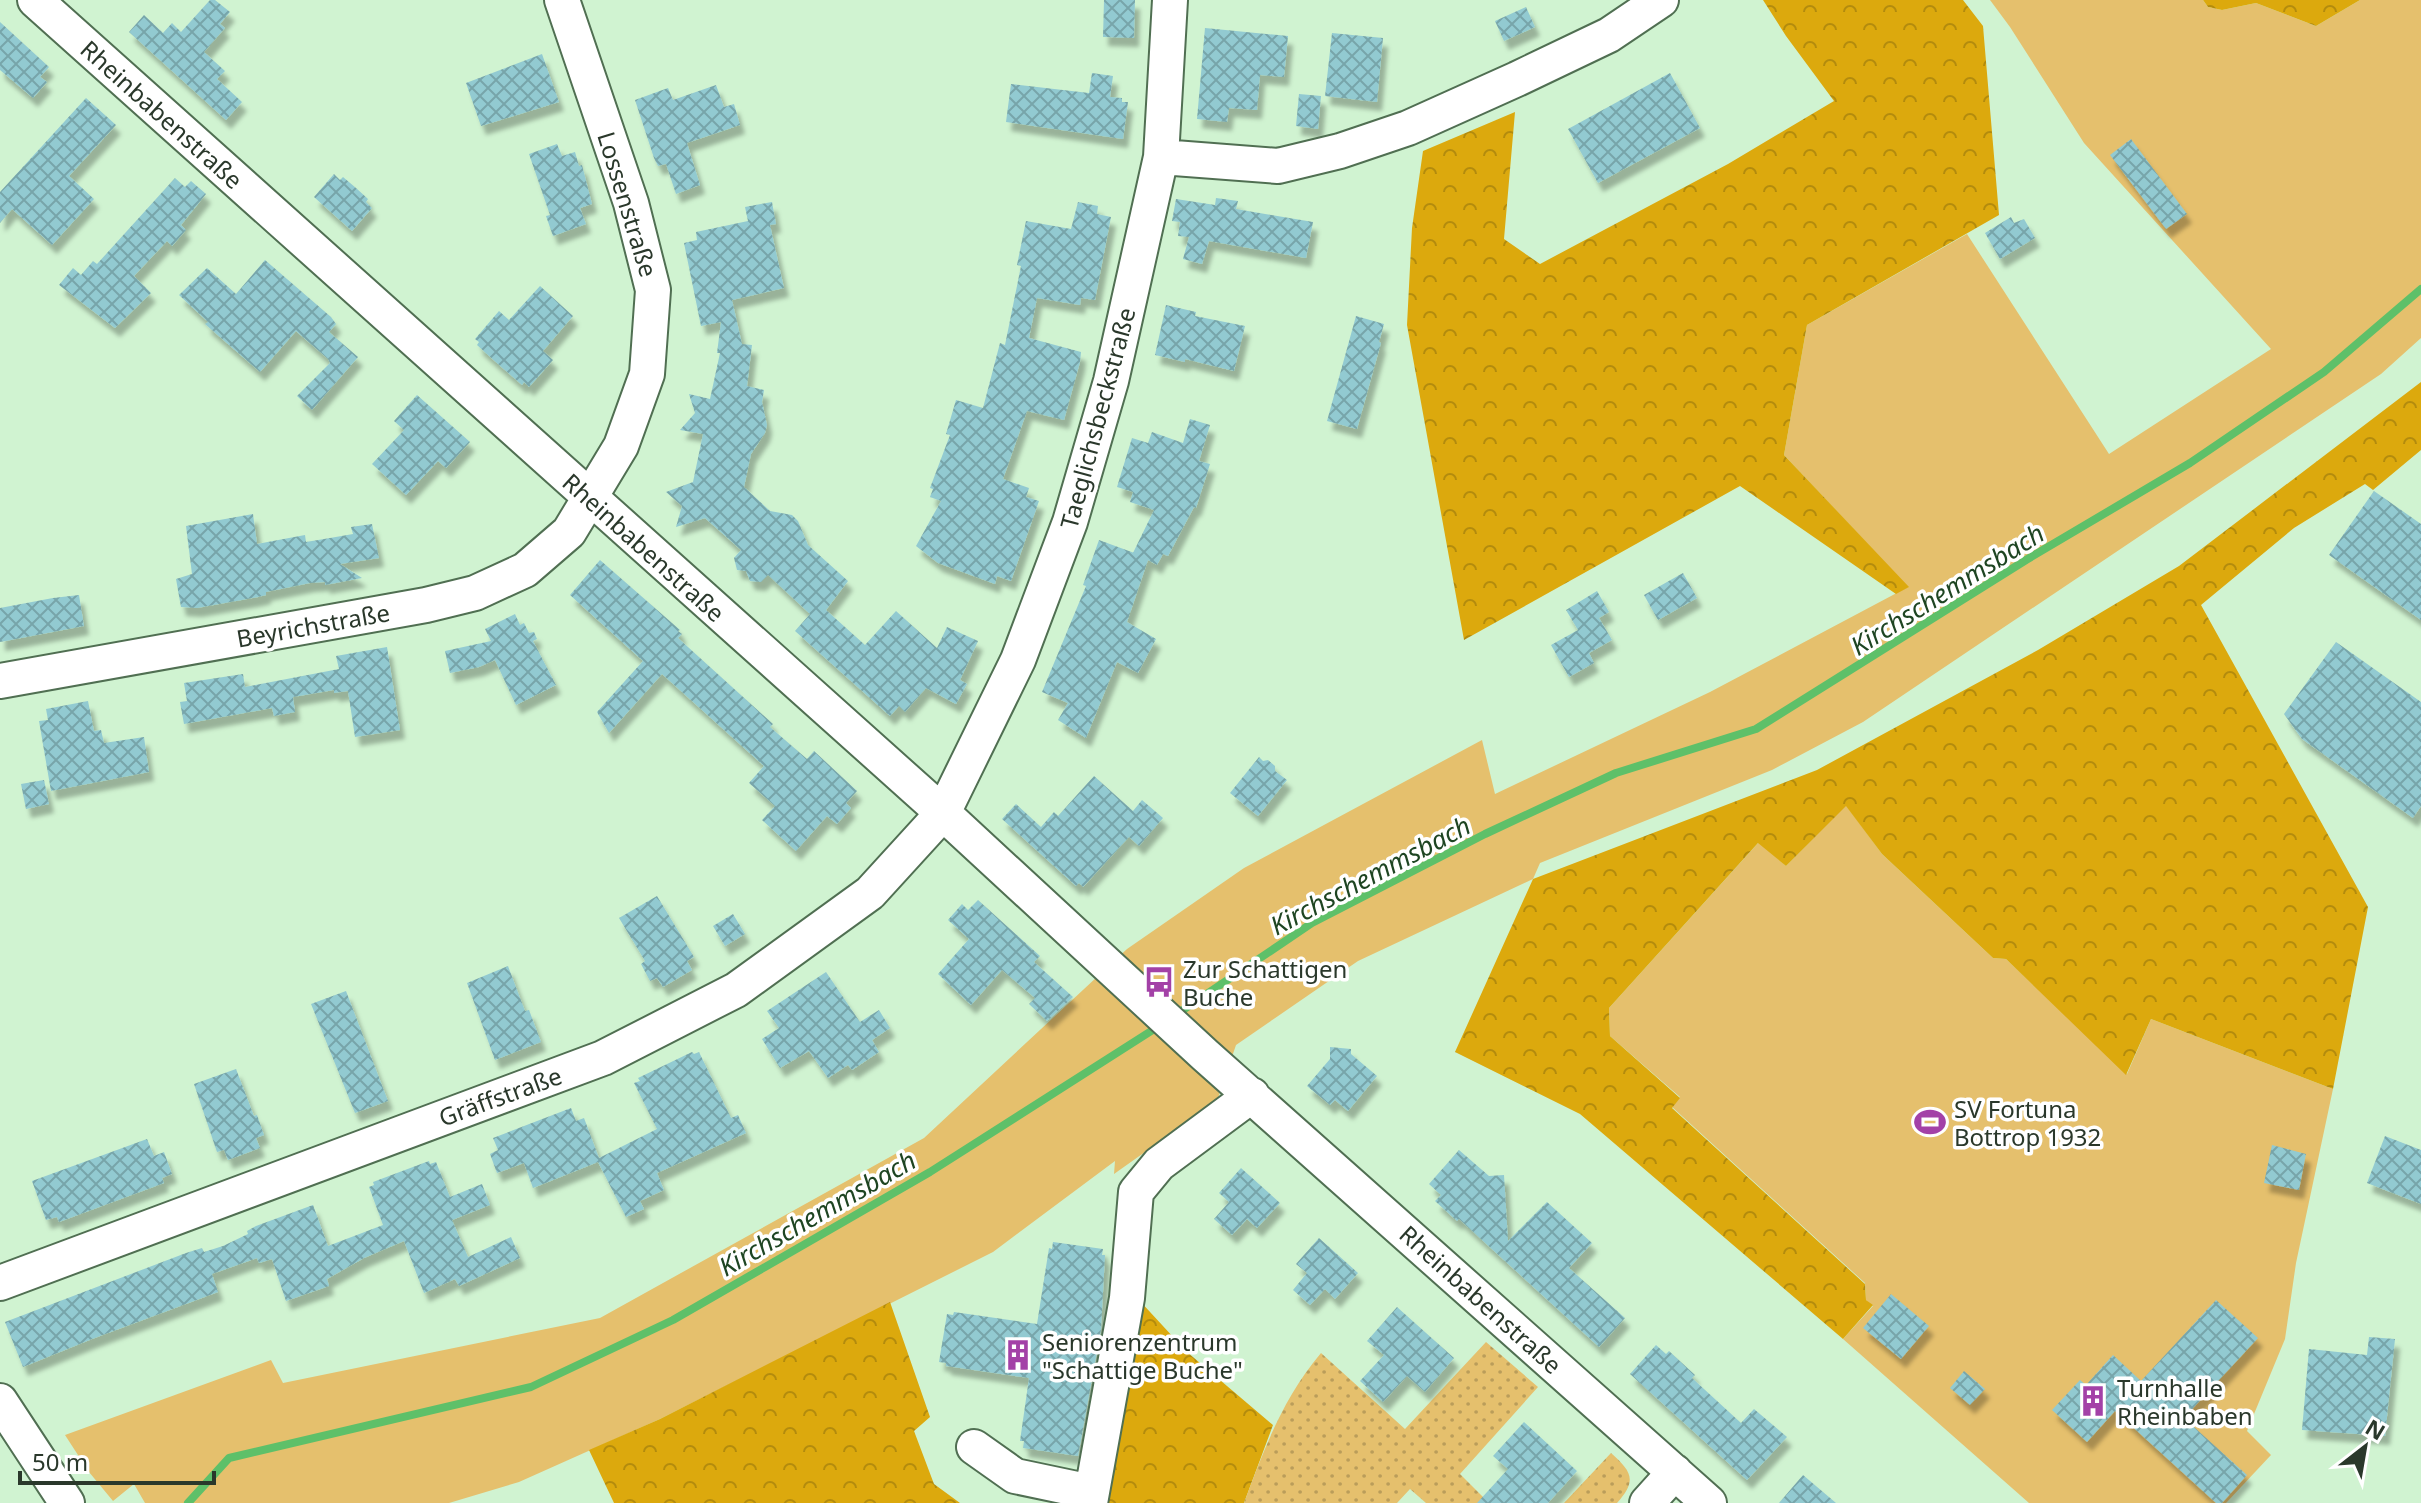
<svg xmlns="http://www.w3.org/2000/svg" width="2421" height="1503" viewBox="0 0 2421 1503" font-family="'Noto Sans',sans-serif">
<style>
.grass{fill:#e5c06d}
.forest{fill:url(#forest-crowns)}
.park{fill:url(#park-dots)}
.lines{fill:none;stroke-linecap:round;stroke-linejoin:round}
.stream{stroke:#5ec069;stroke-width:8}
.building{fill:url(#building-cross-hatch);filter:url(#shadow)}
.minor-casing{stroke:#506f52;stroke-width:38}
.minor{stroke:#fff;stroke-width:34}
.labels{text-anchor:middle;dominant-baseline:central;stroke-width:7;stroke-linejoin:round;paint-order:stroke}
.street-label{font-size:24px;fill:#2a382b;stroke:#fff}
.poi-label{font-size:24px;fill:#2a382b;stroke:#fff;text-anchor:start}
.water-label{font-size:26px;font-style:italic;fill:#1e4522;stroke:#fff}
</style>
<defs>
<pattern id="forest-crowns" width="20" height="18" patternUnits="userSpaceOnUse" patternTransform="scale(2)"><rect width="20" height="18" fill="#dca90d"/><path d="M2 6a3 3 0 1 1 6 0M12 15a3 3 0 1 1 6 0" fill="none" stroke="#b38b0d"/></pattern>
<pattern id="park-dots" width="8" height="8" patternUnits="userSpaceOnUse" patternTransform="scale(2)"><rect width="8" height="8" fill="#e5c06d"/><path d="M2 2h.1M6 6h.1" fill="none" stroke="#ba9d5a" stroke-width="1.8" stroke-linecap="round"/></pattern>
<pattern id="building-cross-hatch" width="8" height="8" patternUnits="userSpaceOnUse" patternTransform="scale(2)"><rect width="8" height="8" fill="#92cad1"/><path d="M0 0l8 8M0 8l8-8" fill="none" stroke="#77a5aa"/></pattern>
<filter id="shadow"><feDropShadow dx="5" dy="9" stdDeviation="2" flood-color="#0004"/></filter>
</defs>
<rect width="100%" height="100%" fill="#d0f3d1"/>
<path class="grass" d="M1990,0H2203L2208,7L2222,10L2256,3L2316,26L2360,0H2421V338L2381,374L1863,722L1772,770L1540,863L1533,879L1358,961L1236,1045L1217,1101L1114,1174L1115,1161L993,1252L660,1419L519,1482L449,1503H145L134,1484L113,1501L89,1472L65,1435L271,1360L283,1383L600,1318L924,1138L1127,949L1244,868L1482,740L1495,794L1710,692L1908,587L1784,455L1807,325L1967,234L2109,454L2271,349L2084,143L2010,27Z
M1846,805L1882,854L1993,958L2006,959L2127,1074L2151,1019L2333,1089L2296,1263L2285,1339L2247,1431L2271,1455L2226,1503H2029L1843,1339L1873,1306L1866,1300L1865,1283L1672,1107L1680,1097L1610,1036L1609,1008L1759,842L1786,866Z"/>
<path class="forest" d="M1763,0H1963L1983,26L1999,215L1807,325L1784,455L1909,587L1896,594L1740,486L1464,640L1407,325L1412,228L1423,151L1515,112L1504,239L1540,264L1728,164L1834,101L1786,36Z
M2203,0H2360L2316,26L2256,3L2222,10L2208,7Z
M2421,382V450L2373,490L2365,484L2294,528L2201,605L2368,907L2333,1089L2151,1019L2126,1075L2006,959L1993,958L1882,854L1846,806L1786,866L1758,843L1609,1008L1610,1036L1680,1098L1672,1108L1865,1284L1866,1300L1873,1305L1843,1339L1580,1114L1455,1052L1533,879L1817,770L2038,650L2179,566Z
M1138,1299L1187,1352L1273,1425L1244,1503H1102Z
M890,1302L930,1417L914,1431L934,1484L960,1503H614L589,1450L660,1419Z"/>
<path class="park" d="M1486,1342L1538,1387L1460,1474L1489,1503H1426L1410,1489L1397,1503H1244C1264,1449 1283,1398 1321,1353L1405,1429Z
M1611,1453C1631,1471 1638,1480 1617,1503H1564Z"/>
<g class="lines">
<path class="stream" d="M1174,1016L1312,923L1485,834L1616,773L1756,729L2026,560L2190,463L2324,372L2421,289
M188,1503L229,1458L531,1387L673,1320L930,1172L1159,1026"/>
</g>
<path class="building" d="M210,0H215L230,12L220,24L225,28L204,52L225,71L217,79L242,102L226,120L129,32L144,15L163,33L172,23L181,32Z
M1104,0H1135L1134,38L1103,37Z
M1526,7L1535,27L1504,41L1495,21Z
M0,22L49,67L40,77L47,82L33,98L0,70Z
M1205,28L1288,36L1284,77L1260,75L1257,110L1229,108L1227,122L1197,119Z
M1332,33L1383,38L1377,102L1325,96Z
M542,54L559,102L481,126L466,83Z
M1092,73L1113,76L1110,97L1122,98V102H1128L1123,139L1006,122L1011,84L1089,93Z
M1670,73L1700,128L1598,183L1568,129Z
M716,85L724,107L734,104L740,125L687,143L700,185L676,194L666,164L658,166L654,158L635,100L668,88L673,100Z
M1299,94L1321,96L1318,129L1296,126Z
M86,98L116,125L69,176L94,199L52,245L12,209L0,223V192Z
M2131,139L2187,214L2166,229L2110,155Z
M557,144L562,156L575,152L579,166L582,165L592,204L580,208L586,224L553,236L546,216L550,215L529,154Z
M334,174L340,180L343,177L356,188L368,199L366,202L372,208L352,231L314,197Z
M175,178L185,187L191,181L206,194L181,225L186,230L172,246L167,241L134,276L151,293L115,328L59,285L73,268L81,275L93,261L97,264Z
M1216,198L1238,201L1236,209L1313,222L1306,258L1209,241L1202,264L1183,259L1189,237L1178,236L1180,222L1172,221L1176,199L1215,205Z
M772,202L776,224L770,225L784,288L732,300L742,344L752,345L747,386L764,390L762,402L767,425L765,433L751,454L744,487L770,511L792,515L798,521L808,545L848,581L826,610L865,645L896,611L937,648L947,627L978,641L960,680L967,684L956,704L926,688L905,712L899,706L890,716L795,631L810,614L768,575L761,582L750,581L746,571L737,570L734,558L741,550L705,518L676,527L682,506L666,492L693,482L703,434L680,430L695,413L689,394L710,399L720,353H717L721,322L701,326L684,243L697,240L696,232L748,221L745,207Z
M1078,202L1098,206L1097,214L1111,217L1095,300L1081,298L1080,305L1037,298L1029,338L1081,352L1080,362L1064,420L1027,411L1003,479L1029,488L1026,497L1039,501L1011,581L997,576L995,584L938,563L916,546L941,501L930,497L933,489L930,488L950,435L946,434L956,400L983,408L1000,343L1005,345L1021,266L1017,265L1026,221L1071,229Z
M2011,217L2014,223L2024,219L2035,238L2000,259L1985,233Z
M265,260L331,317L336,324L329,332L358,357L312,410L297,396L330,363L328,359L296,331L260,372L205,324L208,322L179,295L207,268L236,294Z
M540,286L573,316L543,351L553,360L529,387L524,382L522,385L498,364L477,345L479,342L475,339L499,311L509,320Z
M1166,305L1196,312L1195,316L1245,326L1234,371L1185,359V362L1155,355Z
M1356,316L1384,324L1379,342L1381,343L1357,429L1327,421Z
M417,395L470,442L446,468L438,461L406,495L372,464L404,430L394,421Z
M1190,419L1210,425L1199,461L1210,464L1196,508L1194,507L1168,556L1163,554L1157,565L1148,560L1127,622L1156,639L1138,673L1117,662L1086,738L1058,720L1068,703L1042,692L1086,586L1083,585L1099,540L1137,554L1133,553L1154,510L1130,502L1133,492L1117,487L1132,438L1148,443L1152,432L1183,443Z
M2374,491L2421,524V620L2329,555Z
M253,514L257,544L305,535L306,542L330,538L353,534L351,527L372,524L379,558L340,564L362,578L325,585V582L310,583L266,592V595L258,597L197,608L181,607L176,579L192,574L186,526Z
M600,560L680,630L678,631L682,634L678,638L773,724L770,727L807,759L814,751L857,791L846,803L851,808L837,824L827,816L796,851L762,820L775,806L749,783L764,766L662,674L609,733L597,712L643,661L570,595Z
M1683,573L1697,598L1658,620L1644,595Z
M1597,591L1609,612L1599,618L1612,640L1589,653L1594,663L1569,677L1551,645L1578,630L1566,610Z
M79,595L84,626L0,642V608L53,598Z
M515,614L520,625L524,623L529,633L534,632L537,639L533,641L556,685L516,705L495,660L479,667L450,673L445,651L491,641L485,629Z
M2336,642L2421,702V806L2413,818L2302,739L2284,714Z
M387,647L400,730L355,737L348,691L334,693V690L293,697L295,712L274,716L272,708L184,724L180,702L187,701L184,683L243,674L245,687L339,669L336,656Z
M88,701L94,731L101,730L104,743L144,737L149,772L51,791L39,721L48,720L46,709Z
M1259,757L1263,761L1268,760L1275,766V771L1287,780L1258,816L1230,793Z
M1094,776L1133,811L1142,800L1163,818L1139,846L1129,837L1083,887L1079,883L1076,886L1002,819L1016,804L1041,827L1054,812L1058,816Z
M44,780L49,804L26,809L21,784Z
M657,896L694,957L687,961L692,970L663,987L657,978L650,981L641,964L645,961L619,918Z
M978,900L1040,956L1034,962L1073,997L1047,1021L1029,1004L1035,998L1002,970L971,1005L938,974L969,939L948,920L962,904L968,910Z
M733,914L745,934L725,946L713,926Z
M508,966L525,1011L529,1010L541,1042L495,1060L467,983Z
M826,972L860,1022L879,1010L890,1028L872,1040L879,1052L852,1070L848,1065L828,1078L809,1051L780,1068L762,1039L779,1028L767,1011Z
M346,991L388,1101L355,1113L311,1004Z
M1330,1047L1351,1049V1054L1377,1076L1348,1111L1335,1100L1330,1105L1307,1086L1330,1059Z
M692,1052L694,1054L699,1052L731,1118L738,1115L746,1133L657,1173L664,1190L640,1201L644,1209L626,1217L598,1162L533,1188L524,1163L497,1173L490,1154L498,1150L493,1138L571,1108L576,1121L584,1118L599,1158L657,1129L634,1083L640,1081L638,1078Z
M236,1069L254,1116L257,1115L264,1135L256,1138L260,1148L228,1160L224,1150L217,1152L194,1084Z
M2385,1136L2421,1150V1204L2367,1183Z
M147,1139L154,1156L164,1152L172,1174L162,1178L164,1183L59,1222L57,1217L46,1220L32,1181Z
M2272,1145L2306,1154L2299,1190L2264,1183Z
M1459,1150L1489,1176L1504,1175L1508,1241L1547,1202L1592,1243L1569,1268L1625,1318L1599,1347L1459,1219L1457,1221L1435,1201L1441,1195L1429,1184Z
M429,1161L430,1164L436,1162L450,1197L482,1184L490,1205L452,1220L468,1257L511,1237L520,1258L459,1286L455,1279L424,1293L404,1241L364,1258L327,1279L329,1286L286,1301L272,1259L259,1263L257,1258L212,1274L218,1292L92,1339L23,1367L5,1322L186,1253L202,1248L204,1252L223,1246L248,1234L247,1231L256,1226L313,1205L328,1246L383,1225L369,1187L374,1185L373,1182Z
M1241,1168L1280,1203L1257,1228L1247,1219L1232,1235L1214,1219L1229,1202L1219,1193Z
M1319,1238L1358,1273L1335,1299L1325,1289L1310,1305L1293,1290L1307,1273L1296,1264Z
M1053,1242L1103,1249L1102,1255H1105L1101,1329L1078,1456L1023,1448L1024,1441H1020L1029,1378L946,1366V1363L939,1362L947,1314L953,1315L954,1312L1037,1324L1049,1248L1052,1249Z
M1891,1294L1929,1326L1901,1359L1863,1328Z
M2216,1300L2258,1338L2184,1418L2247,1475L2222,1503H2216L2115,1411L2087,1442L2052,1410L2080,1380L2086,1385L2113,1355L2141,1381Z
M1397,1307L1454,1358L1425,1392L1407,1376L1383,1402L1360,1381L1384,1355L1367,1341Z
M2369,1337L2395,1339L2385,1436L2302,1430L2309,1349L2367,1355Z
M1656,1345L1666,1354L1669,1351L1695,1375L1692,1378L1741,1423L1754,1409L1787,1437L1747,1480L1630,1374Z
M1964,1371L1985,1389L1970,1405L1950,1388Z
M1524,1422L1577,1471L1548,1503H1477L1508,1469L1493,1456Z
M1803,1475L1836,1503H1779Z"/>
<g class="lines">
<defs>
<path id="minor" d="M35,0L943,813L1205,1055L1709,1503
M1161,157L1278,166L1340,151L1408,128L1517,79L1609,35L1661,0
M0,681L426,605L475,593L525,570L569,532L621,446L647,374L653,290L631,203L562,0
M0,1283L603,1058L736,990L870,893L943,813L1018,660L1070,522L1111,381L1161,157L1170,0
M0,1401L67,1503
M974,1447L1015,1476L1091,1492
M1090,1503L1127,1298L1136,1192L1159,1164L1252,1095
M1647,1503L1675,1472"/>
</defs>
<use href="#minor" class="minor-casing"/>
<use href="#minor" class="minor"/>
</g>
<defs>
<symbol id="bus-bare" viewBox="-9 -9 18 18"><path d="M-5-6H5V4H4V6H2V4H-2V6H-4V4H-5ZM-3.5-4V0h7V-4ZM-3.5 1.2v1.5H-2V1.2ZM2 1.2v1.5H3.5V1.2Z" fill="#a341a7" stroke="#fff" stroke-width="2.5" paint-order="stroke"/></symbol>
<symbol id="stadium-bare" viewBox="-9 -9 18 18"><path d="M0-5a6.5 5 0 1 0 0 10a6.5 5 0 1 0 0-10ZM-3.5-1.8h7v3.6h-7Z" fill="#a341a7" stroke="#fff" stroke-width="2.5" paint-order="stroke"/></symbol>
<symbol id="building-bare" viewBox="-9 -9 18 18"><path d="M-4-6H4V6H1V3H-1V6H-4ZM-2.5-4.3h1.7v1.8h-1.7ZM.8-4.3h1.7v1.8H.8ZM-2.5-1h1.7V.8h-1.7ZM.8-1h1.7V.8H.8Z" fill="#a341a7" stroke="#fff" stroke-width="2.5" paint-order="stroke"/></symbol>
</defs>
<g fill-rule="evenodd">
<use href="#bus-bare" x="1137" y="960" width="44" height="44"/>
<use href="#stadium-bare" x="1908" y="1100" width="44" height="44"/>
<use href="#building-bare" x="996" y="1333" width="44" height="44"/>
<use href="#building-bare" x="2071" y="1379" width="44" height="44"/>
</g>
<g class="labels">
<g class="street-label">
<text transform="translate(162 114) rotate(42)">Rheinbabenstraße</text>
<text transform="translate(628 204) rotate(73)">Lossenstraße</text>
<text transform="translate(1097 418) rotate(-75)">Taeglichsbeckstraße</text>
<text transform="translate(644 547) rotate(42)">Rheinbabenstraße</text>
<text transform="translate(313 625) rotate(-10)">Beyrichstraße</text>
<text transform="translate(500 1096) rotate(-20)">Gräffstraße</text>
<text transform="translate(1481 1299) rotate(42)">Rheinbabenstraße</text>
</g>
<g class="poi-label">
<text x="1183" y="968">Zur Schattigen<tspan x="1183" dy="28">Buche</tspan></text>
<text x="1954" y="1108">SV Fortuna<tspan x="1954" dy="28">Bottrop 1932</tspan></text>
<text x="1042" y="1341">Seniorenzentrum<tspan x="1042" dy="28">"Schattige Buche"</tspan></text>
<text x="2117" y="1387">Turnhalle<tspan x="2117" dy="28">Rheinbaben</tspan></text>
</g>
<g class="water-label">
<text transform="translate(1947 589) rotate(-32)">Kirchschemmsbach</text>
<text transform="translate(1370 875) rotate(-28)">Kirchschemmsbach</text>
<text transform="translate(817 1213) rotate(-30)">Kirchschemmsbach</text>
</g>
</g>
<g transform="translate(2365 1447) rotate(31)" stroke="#ffffff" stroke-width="6" paint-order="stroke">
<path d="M0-6L14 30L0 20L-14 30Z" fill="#2a382b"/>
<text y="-12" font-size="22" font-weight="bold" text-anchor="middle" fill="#2a382b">N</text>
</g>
<path d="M20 1471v12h194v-12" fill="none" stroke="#2a382b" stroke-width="4"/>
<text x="32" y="1471" font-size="24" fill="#2a382b" stroke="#ffffff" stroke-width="6" paint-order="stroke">50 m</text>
</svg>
